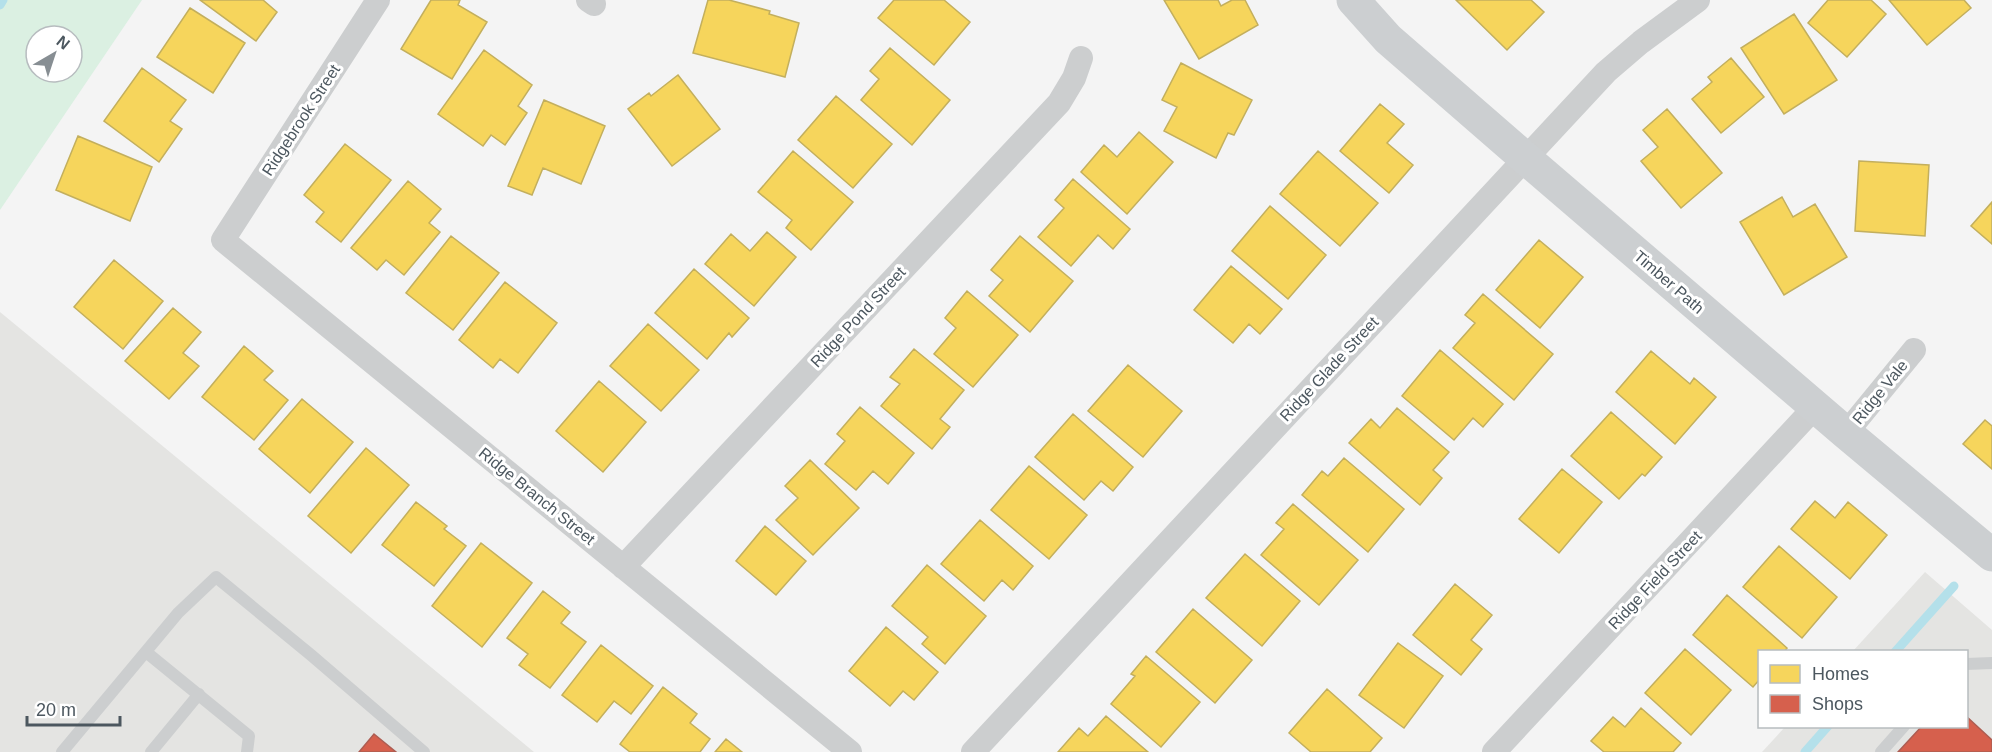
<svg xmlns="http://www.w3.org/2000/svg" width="1992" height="752" viewBox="0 0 1992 752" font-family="Helvetica,sans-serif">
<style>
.commercial{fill:#e4e4e2}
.green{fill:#dbf0e2;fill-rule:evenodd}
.homes{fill:#f6d55c;stroke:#c3af5d;stroke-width:1.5}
.shops{fill:#d6604d;stroke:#ad5d52;stroke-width:1.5}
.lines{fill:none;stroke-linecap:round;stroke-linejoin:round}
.stream{stroke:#b4e0ea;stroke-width:9}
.lane{stroke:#cccecf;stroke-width:12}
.street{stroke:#cccecf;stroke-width:24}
.secondary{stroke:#cccfd1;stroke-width:33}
.labels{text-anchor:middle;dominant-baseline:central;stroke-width:6;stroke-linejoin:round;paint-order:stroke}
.street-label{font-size:16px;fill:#4c575f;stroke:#fff}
</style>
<rect width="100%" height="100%" fill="#f4f4f4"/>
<path class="commercial" d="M0,312L534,752H0Z
M1925,572L1992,630V752H1762L1785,727L1966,726V652L1853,651Z"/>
<path class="green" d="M0,0H142L0,210ZM36,36H72V72H36Z"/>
<path class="homes" d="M200,0H263L277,12L256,41Z
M431,0H460L458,5L487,22L452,79L401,49Z
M708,0H729L770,11L769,14L799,23L785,77L693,53Z
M894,0H944L970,22L934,65L878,18Z
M1164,0H1218L1221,6L1232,0H1245L1258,25L1199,59Z
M1456,0H1531L1544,12L1507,50Z
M1828,0H1871L1886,14L1847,57L1808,23Z
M1889,0H1964L1971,8L1927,45Z
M190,8L245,43L213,93L157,57Z
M1794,14L1837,80L1784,114L1741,48Z
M890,48L950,100L912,145L861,100L879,79L870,71Z
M484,50L532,85L518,106L527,113L505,145L491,135L483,146L438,114Z
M1731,58L1764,97L1721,133L1692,99L1712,82L1708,77Z
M1181,63L1252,100L1234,135L1228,133L1216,158L1164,131L1177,107L1162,100Z
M142,68L186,100L170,121L182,129L159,162L104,121Z
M678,75L720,129L672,166L628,109L649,93L651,96Z
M836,96L892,144L853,188L798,140Z
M544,100L605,126L581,184L543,168L532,195L508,186Z
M1380,104L1404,124L1387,143L1413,165L1389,193L1340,151Z
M1667,109L1722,173L1681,208L1641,161L1658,147L1643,130Z
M1139,132L1173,162L1127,214L1081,172L1104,145L1117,157Z
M78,136L152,167L130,221L56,190Z
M345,144L391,180L341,242L316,222L324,212L304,195Z
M793,151L853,202L811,250L786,228L792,220L758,192Z
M1318,151L1378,203L1340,246L1280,194Z
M1859,161L1929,165L1925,236L1855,231Z
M1073,179L1130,229L1113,249L1098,235L1071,266L1038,237L1064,208L1055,200Z
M408,181L441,209L429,223L440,232L404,275L386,260L377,270L351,248Z
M1782,197L1793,217L1815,204L1847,257L1784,295L1740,222Z
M1992,202V244L1971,226Z
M1270,206L1326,255L1288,299L1232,251Z
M767,232L796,257L754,306L705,264L731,234L750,251Z
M451,236L499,273L453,330L406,293Z
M1020,236L1073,281L1030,332L989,296L1003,280L991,270Z
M1539,240L1583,277L1540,328L1496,290Z
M114,260L163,301L123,349L74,307Z
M1231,266L1282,309L1260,334L1249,324L1233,343L1194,310Z
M694,269L749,318L732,337L729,333L707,359L655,313Z
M505,282L557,323L518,373L500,359L493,368L459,340Z
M967,291L1018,335L973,387L934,354L956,328L945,318Z
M1483,294L1553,354L1514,400L1453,348L1475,323L1465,315Z
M173,308L201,332L183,353L199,366L169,399L125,361Z
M648,324L699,370L661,411L610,366Z
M244,346L273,371L264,380L288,400L254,440L202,397Z
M914,349L964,390L940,419L950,427L932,449L881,406L900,384L890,377Z
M1440,350L1503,404L1483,427L1473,418L1454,440L1402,396Z
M1651,351L1690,384L1694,378L1716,397L1675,444L1616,392Z
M1128,365L1182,411L1143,457L1088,411Z
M599,381L646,422L603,472L556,431Z
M302,399L353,442L310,493L259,449Z
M860,407L914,453L888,484L873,471L856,490L825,464L845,441L837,434Z
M1397,408L1449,452L1433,470L1442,478L1420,505L1349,443L1371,419L1380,428Z
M1611,412L1662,457L1645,476L1642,474L1619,499L1571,456Z
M1073,414L1133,467L1113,491L1101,481L1084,500L1035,457Z
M1985,420L1992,426V469L1963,444Z
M366,448L409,485L351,553L308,516Z
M1344,458L1404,509L1368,552L1302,495L1322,471L1328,476Z
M810,460L859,508L813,555L776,520L798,498L785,486Z
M1029,466L1087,515L1049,559L991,510Z
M1562,469L1602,502L1559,553L1519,519Z
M1815,501L1835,518L1848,502L1887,535L1850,579L1791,529Z
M416,502L447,526L444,529L466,546L434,586L382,545Z
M1293,504L1358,560L1319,605L1261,555L1284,529L1276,523Z
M980,520L1033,566L1013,590L1002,580L984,601L941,564Z
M765,526L806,561L776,595L736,561Z
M481,543L532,583L482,647L432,606Z
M1779,546L1837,597L1802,638L1743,587Z
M1245,554L1300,601L1262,646L1206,598Z
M927,565L986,616L945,664L922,644L928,637L892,606Z
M1455,584L1492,615L1471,640L1482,649L1461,675L1413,635Z
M543,591L570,612L561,623L586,642L550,688L519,665L528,654L507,638Z
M1727,595L1787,648L1784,652H1760V679L1753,687L1693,635Z
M1193,609L1252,660L1215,703L1156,652Z
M886,627L938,672L914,700L903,691L890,706L849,671Z
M1398,643L1443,676L1404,728L1359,695Z
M601,645L653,686L631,714L614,701L597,722L562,695Z
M1685,649L1731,690L1691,735L1645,693Z
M1146,656L1200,702L1161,747L1111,704L1135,676L1131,674Z
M663,687L697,714L690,723L710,739L700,752H630L620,744Z
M1327,689L1382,738L1370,752H1311L1289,733Z
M1641,708L1681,743L1673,752H1604L1591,741L1613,717L1625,727Z
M1106,716L1148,752H1058L1079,728L1088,736Z
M726,739L742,752H715Z"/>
<path class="shops" d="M1966,716L1992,740V752H1898L1922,726H1966Z
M374,734L396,752H359Z"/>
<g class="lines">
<path class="stream" d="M0,5L3,0
M1895,652L1954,586
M1805,752L1828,726"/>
<path class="lane" d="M146,652L249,736L247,752
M1966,664L1992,663
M62,752L178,613L216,577L311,655L424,752
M151,752L199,694
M1881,752L1904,726"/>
<path class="street" d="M378,0L223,240L850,752
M588,0L594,4
M1846,433L1914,350
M623,567L1059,103L1074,78L1081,58
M973,752L1606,72L1641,42L1698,0
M1494,752L1815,407"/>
<path class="secondary" d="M1353,0L1388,39L1525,158L1846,433L1992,555"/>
</g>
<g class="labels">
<g class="street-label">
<text transform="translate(301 120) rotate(-57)">Ridgebrook Street</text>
<text transform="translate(1669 282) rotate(41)">Timber Path</text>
<text transform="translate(858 317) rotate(-47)">Ridge Pond Street</text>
<text transform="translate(1329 369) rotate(-47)">Ridge Glade Street</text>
<text transform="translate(1880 392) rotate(-51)">Ridge Vale</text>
<text transform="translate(537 496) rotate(39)">Ridge Branch Street</text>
<text transform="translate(1655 580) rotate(-47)">Ridge Field Street</text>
</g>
</g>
<rect x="1758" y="650" width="210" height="78" fill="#ffffff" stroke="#b7bcbf" stroke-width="1.5"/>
<rect x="1770" y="665" width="30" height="18" fill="#f6d55c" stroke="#b7bcbf" stroke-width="1.5"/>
<text x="1812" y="680" font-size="18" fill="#4c575f">Homes</text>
<rect x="1770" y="695" width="30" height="18" fill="#d6604d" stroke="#b7bcbf" stroke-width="1.5"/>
<text x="1812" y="710" font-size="18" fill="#4c575f">Shops</text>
<g transform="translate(54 54) rotate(39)"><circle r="28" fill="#ffffff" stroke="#b7bcbf" stroke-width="1.5"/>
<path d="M0-4.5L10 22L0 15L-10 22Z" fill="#878e93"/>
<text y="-9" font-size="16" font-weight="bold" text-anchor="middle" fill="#4c575f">N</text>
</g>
<path d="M27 716v9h93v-9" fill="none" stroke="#4c575f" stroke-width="3"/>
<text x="36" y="716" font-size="18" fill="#4c575f" stroke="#ffffff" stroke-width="4.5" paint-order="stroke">20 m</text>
</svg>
